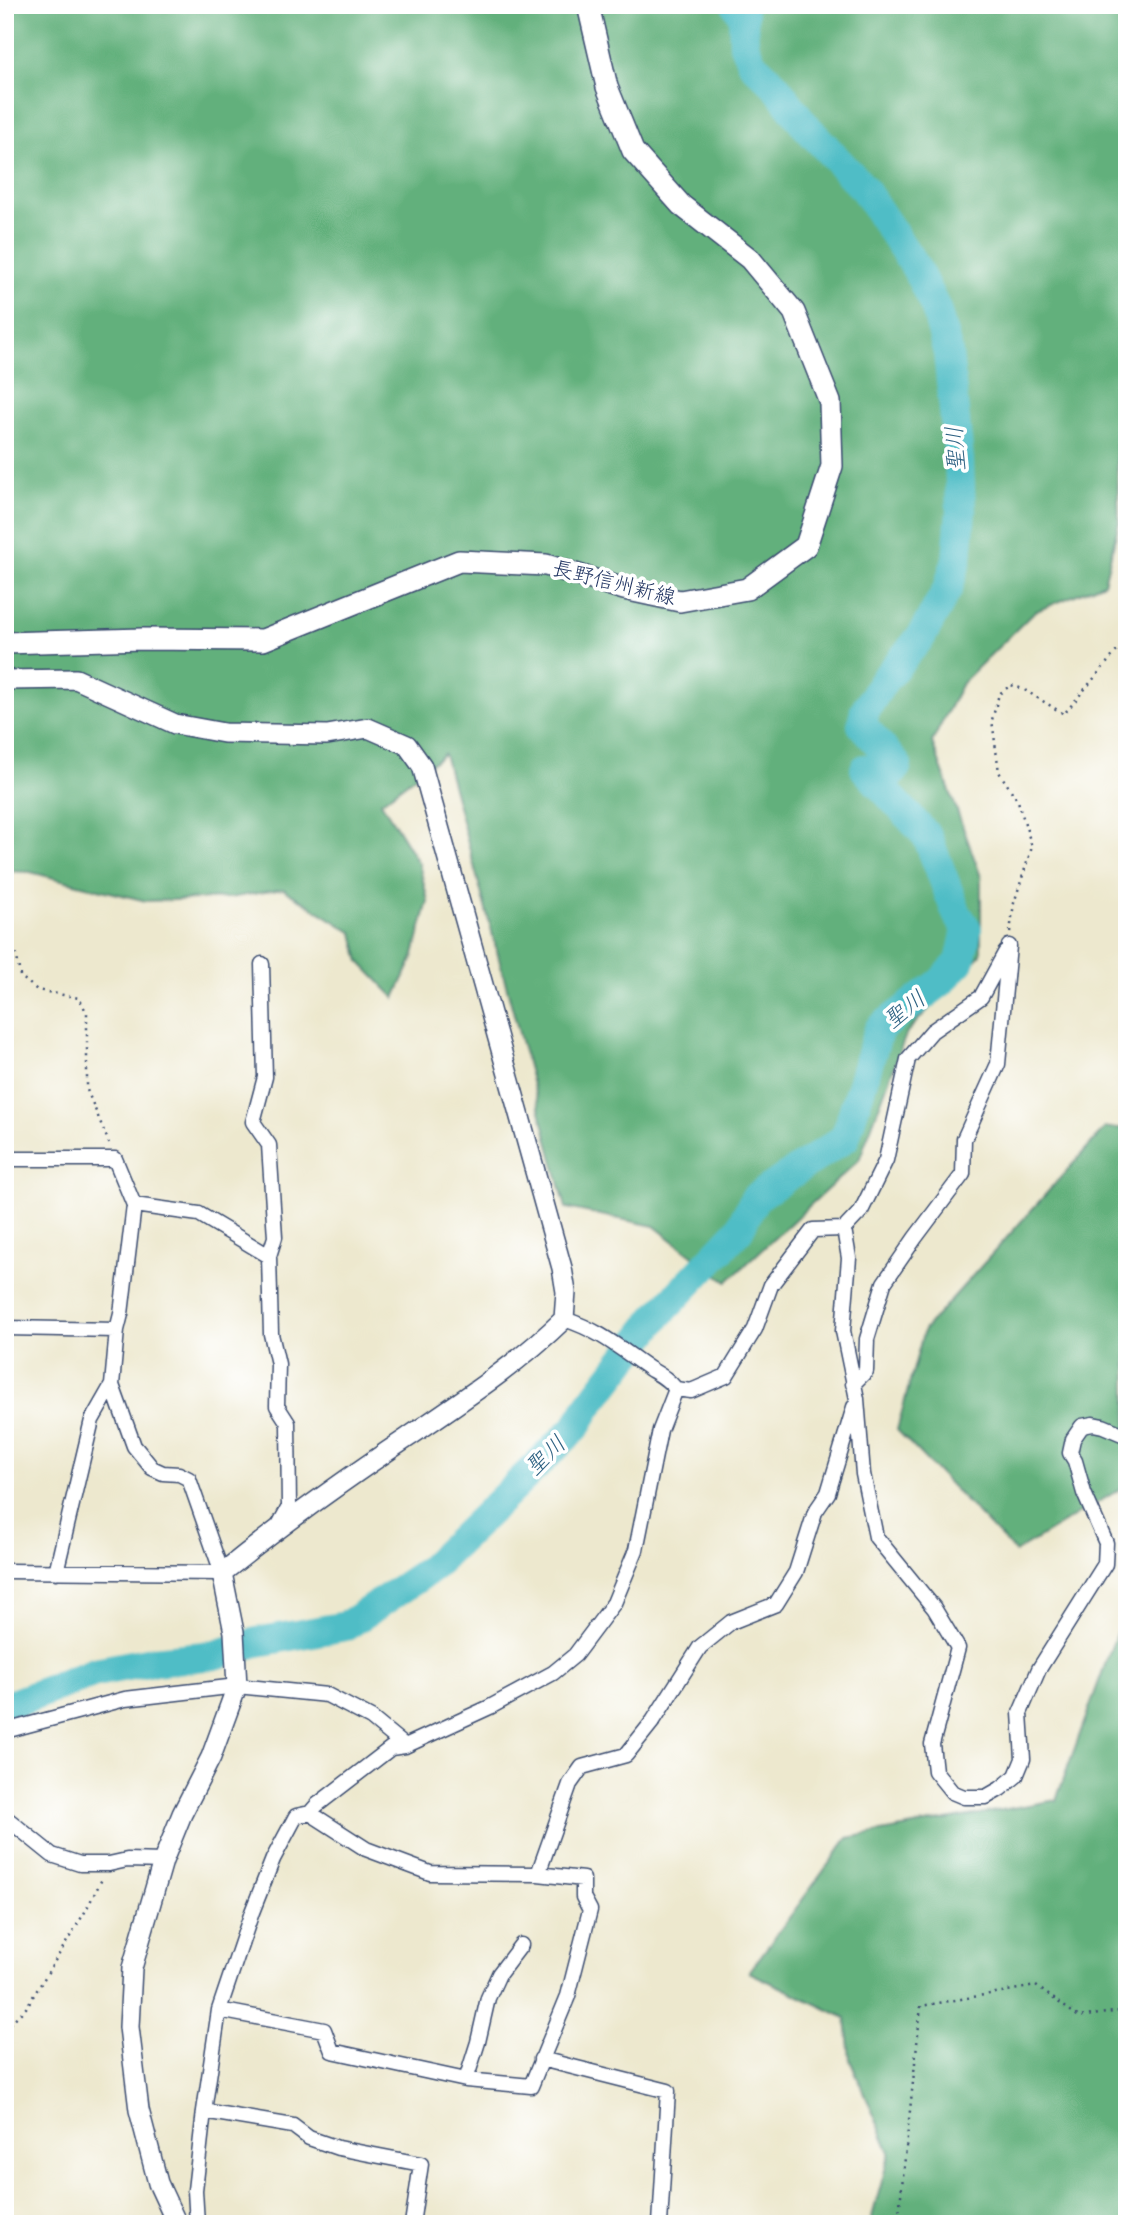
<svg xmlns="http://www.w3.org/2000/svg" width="1132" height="2229" viewBox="0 0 1132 2229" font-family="'Architects Daughter','Klee One',sans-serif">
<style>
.forest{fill:#62b07b;stroke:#3e706c;stroke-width:2}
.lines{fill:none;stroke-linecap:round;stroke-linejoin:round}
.river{stroke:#4fbdc6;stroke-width:30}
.street-casing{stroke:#3a4b6f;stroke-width:17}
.secondary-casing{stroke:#3a4b6f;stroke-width:22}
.primary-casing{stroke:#3a4b6f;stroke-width:24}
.path{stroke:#3a4b6f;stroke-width:2.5;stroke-dasharray:2 5;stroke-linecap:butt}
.street{stroke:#fff;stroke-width:14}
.secondary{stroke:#fff;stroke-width:19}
.primary{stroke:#fff;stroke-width:21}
.labels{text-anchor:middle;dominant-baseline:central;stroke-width:7;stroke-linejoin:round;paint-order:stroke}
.street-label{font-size:21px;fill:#1b2f5e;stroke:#fff}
.water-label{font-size:23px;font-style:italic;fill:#2d6182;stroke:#fff}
</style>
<rect width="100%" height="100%" fill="#fff"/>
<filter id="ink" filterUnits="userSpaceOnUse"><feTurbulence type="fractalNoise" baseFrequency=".0143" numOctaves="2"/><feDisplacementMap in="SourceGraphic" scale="14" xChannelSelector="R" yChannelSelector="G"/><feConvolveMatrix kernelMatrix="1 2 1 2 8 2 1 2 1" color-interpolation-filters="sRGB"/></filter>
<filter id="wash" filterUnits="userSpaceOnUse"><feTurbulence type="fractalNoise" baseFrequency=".00686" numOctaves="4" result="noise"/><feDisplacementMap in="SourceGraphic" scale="28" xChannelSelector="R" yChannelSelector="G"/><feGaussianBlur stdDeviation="1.57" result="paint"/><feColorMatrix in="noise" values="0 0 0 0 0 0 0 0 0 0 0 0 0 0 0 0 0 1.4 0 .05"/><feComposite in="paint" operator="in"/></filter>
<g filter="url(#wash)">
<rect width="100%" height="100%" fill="#ede8ce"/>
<path class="forest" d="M5,5H1127V404L1116,430L1119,522L1104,583L1034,612L962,683L932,742L981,877V954L907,1032L859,1160L727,1282L654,1226L566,1208L444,754L381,802L419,864L428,901L413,958L395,998L360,962L353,933L283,889L229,898L146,901L30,872L5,871Z
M1105,1128H1127V1485L1015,1552L897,1430L924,1330Z
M1127,1604V2224H870L890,2152L850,2060L846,2018L749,1972L848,1838L1056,1800Z"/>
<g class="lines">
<path class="river" d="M5,1707L95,1672L153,1661L215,1655L257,1642L346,1626L429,1570L576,1427L590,1404L656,1318L739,1230L755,1198L845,1138L879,1029L940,983L960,962L967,929L957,914L927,836L865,769L894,771L897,765L862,725L865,710L884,680L921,637L948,588L957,559L961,511L959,459L948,353L936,309L916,268L864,189L804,124L775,85L752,63L744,45L743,16L736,5"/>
</g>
</g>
<g filter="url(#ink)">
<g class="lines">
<defs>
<path id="street" d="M262,964L265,1077L253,1122L269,1145L275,1237L269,1256L271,1334L278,1364L277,1406L288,1423L289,1507L279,1525
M5,1159H115L134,1205L121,1314L117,1330L112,1385L134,1446L152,1468L163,1473L179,1474L189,1479L222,1573L5,1571
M134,1205L199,1214L269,1256
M844,1229L861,1211L886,1160L908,1059L932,1031L981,997L1005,953
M564,1319C601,1331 619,1348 650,1369C660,1375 668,1379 676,1389L691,1391L726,1376L755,1329L771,1285L813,1230L844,1229L849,1258L843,1331L857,1399L863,1474L876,1537L934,1608L958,1648L932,1744L935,1771L952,1792L964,1797H986L1000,1789L1016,1776L1023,1759L1020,1713L1039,1669L1105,1564L1106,1543L1084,1493L1075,1461L1070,1453L1073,1439L1082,1426L1093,1424L1103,1426L1127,1436
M5,1328L117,1330
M853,1384L866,1371L867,1339L884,1283L915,1238L963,1174L964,1139L998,1064L1009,946
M56,1572L92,1420L112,1385
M5,1731L125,1699L237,1686L327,1695L371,1718L405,1746L391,1748L317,1805L310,1813
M405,1746L490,1707L553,1673L575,1655L614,1603L636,1550L660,1430L676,1389
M5,1817L52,1855L80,1864H109L127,1860L163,1861
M538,1874L570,1784L582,1767L626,1755L653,1721L700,1647L731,1622L776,1604L796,1572L815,1512L828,1493L854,1407
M541,2059L668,2091L660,2224
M466,2080L478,2042L488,1998L499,1974L521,1945
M204,2111L293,2126L309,2138L338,2148L421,2164L412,2224
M197,2224L195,2190L204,2111L219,2010L252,1912L273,1859L296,1816L310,1813L366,1849L430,1873L538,1874L583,1879V1897L590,1910L568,1996L531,2086L466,2080L332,2051L324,2030L219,2010"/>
<path id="secondary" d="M5,680L76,679L175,724L224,733L327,735L368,728L407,745L422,766L562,1268L566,1292L564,1319C517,1365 461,1401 407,1438C343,1481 281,1525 222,1573L234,1632L237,1686L211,1757L182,1814L163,1861L132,1968L129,2027L139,2110L158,2183L177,2224"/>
<path id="primary" d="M5,643L142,639L263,640L459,561L546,565L624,589L680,601L747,589L806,546L832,466L830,402L794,312L750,259L681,205L633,151L607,87L588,5"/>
</defs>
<use href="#street" class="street-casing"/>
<use href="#secondary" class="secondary-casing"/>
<use href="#primary" class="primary-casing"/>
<path class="path" d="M1127,584H1123L1127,612
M1010,932L1014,903L1032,847L1018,801L999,772L992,720L999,694L1011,685L1023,689L1064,714L1127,639
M5,947L16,951L20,976L37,990L79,998L87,1013V1090L109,1143
M5,2028L26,2008L85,1912L102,1879
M898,2224L921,2006L1036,1986L1079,2017L1127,2010"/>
<use href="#street" class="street"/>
<use href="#secondary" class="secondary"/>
<use href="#primary" class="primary"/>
</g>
</g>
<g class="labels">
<g class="street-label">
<text transform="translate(614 583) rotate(14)">長野信州新線</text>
</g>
<g class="water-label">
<text transform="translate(956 449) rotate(-94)">聖川</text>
<text transform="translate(905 1010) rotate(-38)">聖川</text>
<text transform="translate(546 1456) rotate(-44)">聖川</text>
</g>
</g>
<rect width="1132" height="2229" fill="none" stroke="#fff" stroke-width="28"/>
</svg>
